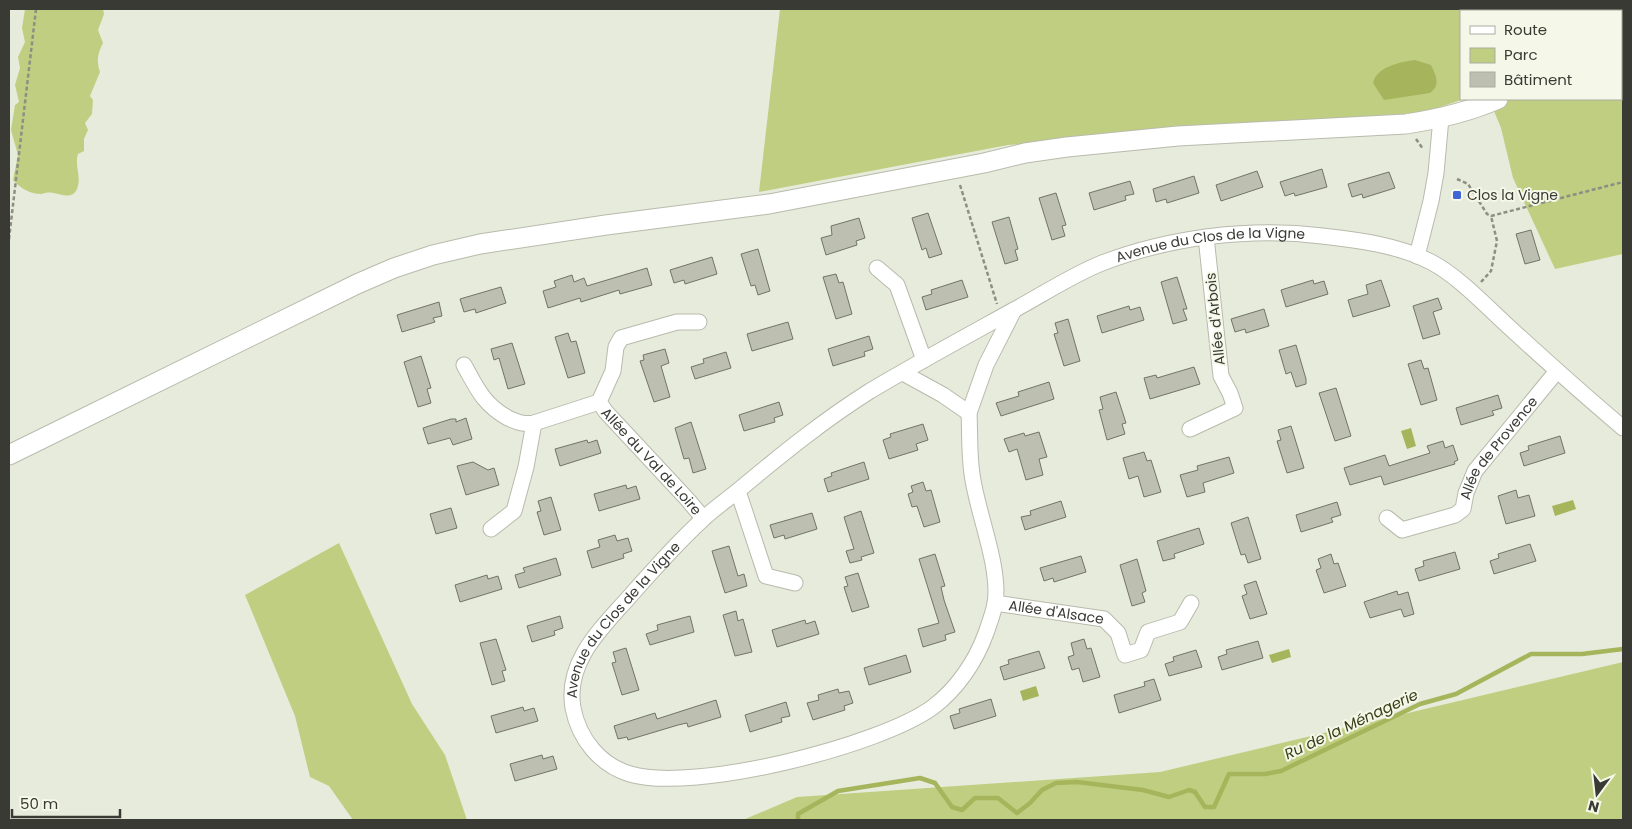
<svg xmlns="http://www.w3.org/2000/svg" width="1632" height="829" viewBox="0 0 1632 829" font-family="Poppins,sans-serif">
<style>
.green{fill:#c0ce81}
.water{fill:#a6b55b}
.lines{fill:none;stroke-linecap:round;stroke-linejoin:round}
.stream{stroke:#a6b55b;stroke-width:4.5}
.building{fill:#bdc0b1;stroke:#717466}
.minor-casing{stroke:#b8bbac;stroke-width:17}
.tertiary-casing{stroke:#b8bbac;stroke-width:21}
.path{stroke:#8c8f83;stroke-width:2.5;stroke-dasharray:4 2.5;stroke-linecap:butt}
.minor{stroke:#fff;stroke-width:15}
.tertiary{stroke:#fff;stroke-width:19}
.poi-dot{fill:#4164d6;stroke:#f5f8e8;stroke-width:2}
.labels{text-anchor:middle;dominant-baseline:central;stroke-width:4;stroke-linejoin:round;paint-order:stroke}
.poi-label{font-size:14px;fill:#383a33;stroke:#f5f8e8;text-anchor:start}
.street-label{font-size:14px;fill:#383a33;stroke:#f5f8e8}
.water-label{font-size:15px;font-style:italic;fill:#383e18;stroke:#f5f8e8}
</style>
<rect width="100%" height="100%" fill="#e7ebdb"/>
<path class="green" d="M25,9H103L104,14L98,30L103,43C98,53 96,60 100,72L90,96L93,100L92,114L85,123L88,130L84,139V151L78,154C74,165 82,177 77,189C72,200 61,194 53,193C49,192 45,193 41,194C30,194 20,188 13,180L18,155L11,130L15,105L19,102L15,85L20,68L18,57L25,42L22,28Z
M780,9H1623V254L1555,269L1513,178L1501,128L1489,99H1621V11H1461V99H1464L1426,112L1008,145L759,192Z
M339,543L412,704L445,755L467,820H353L329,786L310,777L295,716L245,595Z
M1623,662V820H743L797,797L1160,772Z"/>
<path class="water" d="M1415,60L1431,65C1436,75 1441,85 1430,93L1384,100L1373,83C1377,66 1401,62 1415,60Z
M1411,428L1416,446L1407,449L1401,431Z
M1573,500L1576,509L1555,516L1552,506Z
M1289,649L1291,657L1272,663L1269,655Z
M1036,686L1039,696L1023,701L1020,691Z"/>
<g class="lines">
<path class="stream" d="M798,820V814L838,791L920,778L935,783L952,807L962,810L975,798H998L1017,813L1030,803L1042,790L1056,783L1077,782L1143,790L1169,797L1189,790L1195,792L1205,807H1214L1229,774H1265L1281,771L1420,704L1456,694L1531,654H1582L1623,649"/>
</g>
<path class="building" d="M1322,169L1327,187L1295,196L1294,193L1285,196L1280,182Z
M1257,171L1263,187L1221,201L1216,185Z
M1389,172L1395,188L1363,198L1362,194L1352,197L1348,184Z
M1194,176L1199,193L1167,203L1166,199L1156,202L1153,189Z
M1130,181L1134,194L1125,196L1126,200L1094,210L1089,193Z
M1056,193L1066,225L1062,226L1065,236L1052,240L1039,198Z
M928,213L942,254L929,258L926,248L922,250L912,218Z
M1009,217L1018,249L1015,250L1018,260L1005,264L992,222Z
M859,218L865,238L856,241L857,245L826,255L821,238L832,235L831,226Z
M1531,230L1540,260L1525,264L1516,234Z
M758,249L770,291L758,295L755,285L751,286L741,254Z
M712,257L717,274L685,284L684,280L674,283L670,270Z
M647,268L652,285L620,294L619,290L581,302L580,298L548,308L543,291L556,287L554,281L572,275L574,282L584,278L587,286Z
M836,274L839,283L843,282L852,314L836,319L823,277Z
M1177,277L1187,309H1183L1187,320L1173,324L1161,282Z
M962,280L968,297L926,310L922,297L932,294L931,290Z
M1313,280L1314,284L1324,281L1328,294L1286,307L1281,290Z
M1381,280L1390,306L1353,317L1348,300L1368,294L1366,285Z
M501,287L506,303L476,313L475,309L464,312L460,299Z
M1438,298L1442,309L1433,312L1440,334L1423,339L1413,306Z
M439,302L442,316L433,318L435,322L402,332L397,315Z
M1129,306L1130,310L1140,307L1144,320L1102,333L1097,316Z
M1264,309L1269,326L1246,333L1245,329L1235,332L1231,319Z
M1068,319L1080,361L1064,366L1054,334L1058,333L1055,323Z
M788,322L793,339L752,351L747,334Z
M568,333L571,342L576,341L585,373L568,378L555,337Z
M869,336L873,349L864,352L865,356L833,366L828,349Z
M512,343L525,384L508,389L499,358L494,360L491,349Z
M1296,345L1306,379V384L1296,387L1291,372L1286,374L1279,350Z
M665,349L669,363L661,366L670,397L654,402L640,361L644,360L643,355Z
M726,352L731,368L695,379L691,367L704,363L703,359Z
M421,356L431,388L427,389L431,403L418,407L404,362Z
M1421,360L1424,369L1428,368L1437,400L1421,405L1408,364Z
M1194,367L1200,384L1150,399L1144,378L1156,375L1157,378Z
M1049,382L1054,399L1001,416L996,403L1019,396L1018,392Z
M1336,388L1351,436L1335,441L1319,393Z
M1116,392L1126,423L1122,424L1125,434L1107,440L1099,410L1103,409L1100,397Z
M1498,395L1502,408L1492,411L1494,415L1461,425L1456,408Z
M779,402L783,415L774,418L775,422L744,431L739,415Z
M466,418L472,439L453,445L450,438L428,444L423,428L451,419H456V422Z
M691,422L706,469L693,473L689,458L684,459L675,428Z
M923,424L928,440L916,444L918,450L889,459L883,440L891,437L890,434Z
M1291,426L1304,468L1287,473L1277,441L1281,440L1278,430Z
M1039,432L1047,457L1039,459L1043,475L1026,480L1017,449L1009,452L1004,439L1024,433L1025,436Z
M1560,436L1565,453L1524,466L1520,453L1529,450L1528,446Z
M587,440L588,443L597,440L601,453L560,466L555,449Z
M1443,441L1445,448L1453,445L1458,460L1454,462L1455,464L1384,485L1381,476L1350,485L1344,468L1385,455L1389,466L1430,453L1427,446Z
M1144,452L1147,461L1151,460L1161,492L1144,497L1138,476L1129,479L1123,458Z
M1229,457L1234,473L1203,483L1205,492L1187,497L1180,475L1198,470L1197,466Z
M473,462L488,470L494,468L499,485L466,495L457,466Z
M864,462L869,479L828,492L824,479L832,476L831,473Z
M923,482L926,491L931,490L940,522L924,527L917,506L912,507L908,494L913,492L911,486Z
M626,485L627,489L636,486L640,499L599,511L594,494Z
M1516,490L1518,498L1529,495L1535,516L1506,524L1498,496Z
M551,497L561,530L544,535L537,512L541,511L538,501Z
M1061,501L1066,517L1025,530L1021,517L1031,515L1030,511Z
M1337,502L1341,515L1331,518L1333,522L1301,532L1296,515Z
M451,508L457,528L436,534L430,514Z
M861,511L874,553L861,557L862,560L850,563L846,551L854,549L844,517Z
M812,513L817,529L785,539L784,535L774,538L770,525Z
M1248,517L1261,559L1248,563L1245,554L1241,555L1231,523Z
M1199,528L1204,544L1174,554L1175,558L1163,561L1157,541Z
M615,535L617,541L628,538L632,551L623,554L624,558L592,568L587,551L600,547L598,540Z
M1530,544L1536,561L1494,574L1490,561L1499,558L1498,554Z
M729,546L738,576L744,574L747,586L725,593L712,551Z
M1455,552L1460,569L1419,581L1415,569L1424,566L1423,561Z
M935,554L945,586L941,587L944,600L955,632L945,635L946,640L923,647L918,629L939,623L919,559Z
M1331,554L1334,564L1338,563L1346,586L1324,593L1316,570L1321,568L1318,559Z
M1081,556L1086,572L1054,582L1053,578L1044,581L1040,568Z
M556,558L561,575L519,588L515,575L525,572L523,568Z
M1137,559L1146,591L1142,593L1145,602L1132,606L1120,565Z
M858,573L869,607L852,612L844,587L848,586L845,577Z
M487,575L488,579L498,576L502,589L460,602L455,585Z
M1256,581L1267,614L1250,619L1242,596L1247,594L1244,585Z
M1397,591L1398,595L1408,592L1414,614L1404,617L1401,609L1370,618L1364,602Z
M736,611L738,621L743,619L752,652L735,656L723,615Z
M560,616L563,628L554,631L555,635L532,642L527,626Z
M690,616L694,632L650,645L646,634L658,630L657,625Z
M805,620L806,624L815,621L819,634L777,647L772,630Z
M496,639L506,670L502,671L505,681L492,685L480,643Z
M1084,639L1087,649L1091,648L1100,677L1083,682L1079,668L1072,670L1068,657L1074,655L1071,643Z
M1258,641L1263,658L1222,670L1218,657L1227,654L1226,650Z
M626,648L639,690L622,695L612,663L616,662L613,652Z
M1196,650L1202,667L1169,676L1165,664L1174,661L1173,657Z
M1039,651L1045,668L1004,680L1000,667L1009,664L1008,660Z
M906,655L911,672L869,685L864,668Z
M1154,679L1161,700L1119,713L1114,695L1145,686L1144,682Z
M838,689L839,693L849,691L853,703L844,706L845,710L813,720L807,703L819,700L818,695Z
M991,699L996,716L954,729L950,716L960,713L959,709Z
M716,700L721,717L688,727L687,723L678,725L628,740L627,737L618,739L614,726L655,713L657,719Z
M786,702L790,716L781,718L782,722L750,732L745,715Z
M523,707L524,711L534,708L538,721L496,733L491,716Z
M542,755L543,759L553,756L557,769L515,781L510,764Z"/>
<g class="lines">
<defs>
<g id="minor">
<path d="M1417,256L1431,201L1436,173L1441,118"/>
<path d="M877,268L897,285L924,360"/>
<path id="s1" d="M699,322H677L621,338L616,347L613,371L599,402L606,412L688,500L703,518"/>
<path d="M464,365C477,388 483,404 508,418C517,422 524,425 534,423L599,402"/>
<path id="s2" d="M903,373L943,395L969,413C970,433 969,454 972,474C977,513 1001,567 995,604C993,614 989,624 986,633C976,661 957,689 933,707C880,746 693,793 630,774C600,765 579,739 573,708C565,661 602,628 631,595C653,570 676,544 701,521C713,509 727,500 740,489C782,454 824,420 870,391C917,363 965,337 1012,311C1042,295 1070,276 1102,263C1170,237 1250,227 1322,236C1358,240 1398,245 1431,262C1458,276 1486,306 1509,327C1546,361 1584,395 1623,428"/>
<path d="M969,413L986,365L1014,310"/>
<path d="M1190,429L1235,408L1230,393L1221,376L1206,237"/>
<path d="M738,491L766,576L795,583"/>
<path id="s3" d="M1387,518L1402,530L1455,515L1463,509L1466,493L1475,471L1557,371"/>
<path d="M491,529L514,511L526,467L534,423"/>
<path id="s4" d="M995,603L1104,619L1118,633L1125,655L1141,650L1148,632L1180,622L1191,603"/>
</g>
<path id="tertiary" d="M1621,25L1623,23
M9,455L357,284L394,268L433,255L480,244L606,225L769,204L984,163L1025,153L1067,147L1178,136L1406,124C1438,119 1469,112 1498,99"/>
</defs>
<use href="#minor" class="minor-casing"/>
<use href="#tertiary" class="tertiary-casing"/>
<path class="path" d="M1416,139L1423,149
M1457,179L1468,184L1487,214L1491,216L1623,182
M960,185L997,304
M9,239L36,9
M1481,282L1491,271L1497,241L1491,216"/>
<use href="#minor" class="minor"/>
<use href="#tertiary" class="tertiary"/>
</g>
<rect class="poi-dot" x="1452" y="190" width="10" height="10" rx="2.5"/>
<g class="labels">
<g class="poi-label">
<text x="1467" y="195">Clos la Vigne</text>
</g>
<g class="street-label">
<text stroke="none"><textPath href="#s2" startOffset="1624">Avenue du Clos de la Vigne</textPath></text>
<text transform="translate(1215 319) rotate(-96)">Allée d'Arbois</text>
<text stroke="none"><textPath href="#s3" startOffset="156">Allée de Provence</textPath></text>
<text stroke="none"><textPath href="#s1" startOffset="228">Allée du Val de Loire</textPath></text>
<text stroke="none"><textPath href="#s4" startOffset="62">Allée d'Alsace</textPath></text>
<text stroke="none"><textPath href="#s2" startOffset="906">Avenue du Clos de la Vigne</textPath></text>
</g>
<g class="water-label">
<text transform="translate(1351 724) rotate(-25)">Ru de la Ménagerie</text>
</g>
</g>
<rect width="1632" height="829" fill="none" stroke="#383a33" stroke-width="20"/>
<rect x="1460" y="10" width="162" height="90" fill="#f5f8e8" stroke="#a9aca0"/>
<rect x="1470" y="26" width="25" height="8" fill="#ffffff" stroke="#a9aca0"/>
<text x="1504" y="35" font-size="15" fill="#383a33">Route</text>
<rect x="1470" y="48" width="25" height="15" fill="#c0ce81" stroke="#a9aca0"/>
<text x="1504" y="60" font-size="15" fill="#383a33">Parc</text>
<rect x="1470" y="72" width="25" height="15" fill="#bdc0b1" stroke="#a9aca0"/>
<text x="1504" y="85" font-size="15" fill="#383a33">Bâtiment</text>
<g transform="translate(1597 794) rotate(195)" stroke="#f5f8e8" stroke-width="4" paint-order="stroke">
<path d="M0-4L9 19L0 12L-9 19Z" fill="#383a33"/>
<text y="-8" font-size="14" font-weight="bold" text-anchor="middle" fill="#383a33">N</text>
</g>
<path d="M12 809v8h108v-8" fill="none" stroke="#383a33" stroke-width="2.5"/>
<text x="20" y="809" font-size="15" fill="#383a33" stroke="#f5f8e8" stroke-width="4" paint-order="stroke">50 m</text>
</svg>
